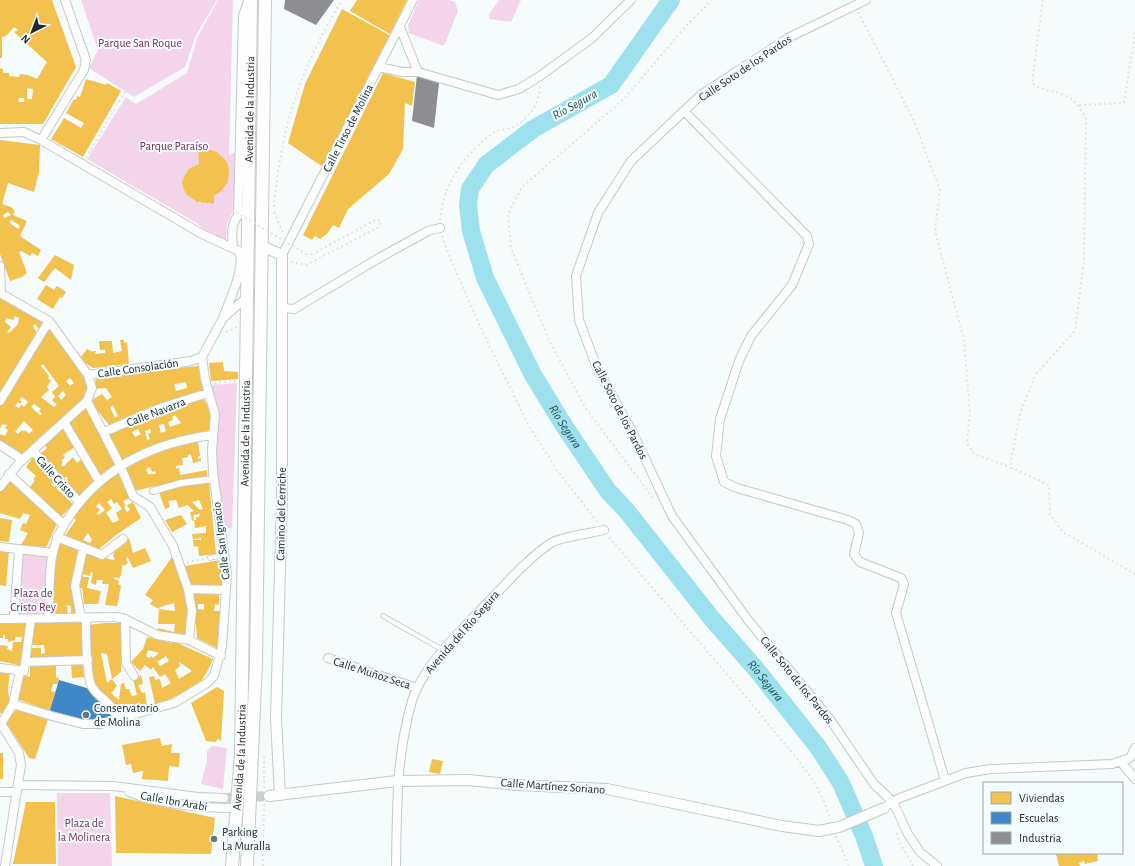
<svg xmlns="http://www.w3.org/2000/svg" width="1135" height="866" viewBox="0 0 1135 866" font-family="'Alegreya Sans',sans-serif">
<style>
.green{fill:#f4d4ea}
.homes{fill:#f2c14e;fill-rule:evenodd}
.schools{fill:#3f88c5}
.industry{fill:#8d8d92}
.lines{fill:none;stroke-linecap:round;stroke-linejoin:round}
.river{stroke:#9de1ee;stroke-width:18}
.tertiary-tunnel{stroke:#ccd1d2;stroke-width:10;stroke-dasharray:10 5;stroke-linecap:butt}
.service-casing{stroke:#c3caca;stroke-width:5.5}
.pedestrian-casing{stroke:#c3caca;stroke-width:8}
.minor-casing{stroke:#c3caca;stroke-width:10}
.tertiary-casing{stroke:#c3caca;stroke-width:12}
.primary-casing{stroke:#c3caca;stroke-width:14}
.path{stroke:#e2e3e3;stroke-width:2;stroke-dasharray:2 3;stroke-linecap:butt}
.service{stroke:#fefefe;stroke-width:4}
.pedestrian{stroke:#fefefe;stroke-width:6}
.minor{stroke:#fefefe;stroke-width:8}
.tertiary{stroke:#fefefe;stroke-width:10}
.primary{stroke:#fefefe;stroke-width:12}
.path-bridge{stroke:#e2e3e3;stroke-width:2;stroke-dasharray:2 3;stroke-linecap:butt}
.poi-dot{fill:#6c7374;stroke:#f3fcfe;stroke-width:1.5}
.labels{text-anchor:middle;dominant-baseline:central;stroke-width:4;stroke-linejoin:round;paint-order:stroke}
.park-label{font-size:12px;fill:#7a2f65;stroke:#f3fcfe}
.street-label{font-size:12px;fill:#222a2c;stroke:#f3fcfe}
.poi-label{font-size:12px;fill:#222a2c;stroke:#f3fcfe;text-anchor:start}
.water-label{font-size:13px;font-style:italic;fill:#27525a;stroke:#f3fcfe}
</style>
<rect width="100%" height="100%" fill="#f6fbfb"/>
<path class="green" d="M81,0H217L195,37L185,67L134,97L89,68L98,50Z
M218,0H233L229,155L236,152L235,208L227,223L226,241L210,234L198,224L87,159L126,97L136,104L187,73L198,36Z
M419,0H449L455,2L458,11L444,46L409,33L408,25Z
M499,0H521L511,22L489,19V14Z
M237,383L232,528H226L216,470L209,385Z
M19,549L53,553L49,619H14Z
M212,746L227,748L223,789L201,784L207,761V751Z
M57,793H110L112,866H58Z"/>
<path class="homes" d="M0,0H52L76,67L43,124H0V68L3,69V73H9V76L19,77L20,74L28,75L37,79L47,62L14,32L18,30L14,27L6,36L2,37V58H0ZM27,88L33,89L32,99H27ZM19,98H24V102H18Z
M357,0H407L390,34L350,11Z
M342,9L391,36L323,167L288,143L305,84Z
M383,73L415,82L412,106L405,103L403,149L389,174L348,209L339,228L333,225L327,234L320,239L315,236L312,240L303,235Z
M86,79L106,85L107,83L121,91L83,157L51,139L64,118L81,128L84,123L66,113L74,99L76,100L77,96L80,97Z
M0,140L40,145L39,172L34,192L8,183L2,204L11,207L15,211L13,215L27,221L20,236L41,250L38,256L32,253L30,256L21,251L19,252L27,273L22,277L10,281L0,254ZM8,212L11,215L4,218L3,215ZM12,220L20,226L18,229L11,224L9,221Z
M198,148L209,149L217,152L227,162L229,169L228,182L219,193L214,195V204L197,202L187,195L184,190L182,182L185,175L189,169L199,164Z
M55,255L74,265L71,280L55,268L44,282L38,278Z
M46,285L54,290L57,286L66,292L62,298L60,297L53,309L37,299Z
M0,297L43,320L44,322L39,330L35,324L33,326L37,333L0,392ZM15,316L19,318L18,324L9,333L7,332L11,327L5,322L6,318L13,320Z
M49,328L89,385V390L84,398L32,444L21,457L0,443V434L5,436L8,430L5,428L7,425L2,424L0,429V404ZM43,364L59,386L52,392L55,397L52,400L57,405L54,407L41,397L49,390L47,387L51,380L48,379L49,376L41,366ZM70,378L74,383L70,386L66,381ZM63,391L66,395L61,400L58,396ZM22,397L28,402L24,407L21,405L19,408L15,406L18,402L20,404L22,401L19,400ZM34,404L41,409L39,411L42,414L40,415L31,407ZM24,421L33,430L29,434L25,430L24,432L22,430L18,434L15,432Z
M120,340H124V343L127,342L129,364L93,368L84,362L81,357L87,349L93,352V351H96L95,354L105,353V350H100L99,341H112L113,353L122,351Z
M223,362L224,371L238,372V379L211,381L209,363Z
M199,366L205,391L150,407L109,425L90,401L102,394L107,400L112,397L106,388L95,389L96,379L140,371ZM186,382L187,388L176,391L174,384ZM113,405L118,416L115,418L110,407Z
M203,397L208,407H210L212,416L213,432L158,446L121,460L108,433L137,420ZM175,415L181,423L170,427L168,422L173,420L172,417ZM164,424L166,431L161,433L159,425ZM138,429L141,434L135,437L132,432ZM150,429L151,433L148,434L150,439L147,440L145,431Z
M85,405L117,464L98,476L66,423Z
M64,428L75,447L63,455L65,457L61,461L63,463L61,464L63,467L73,457L77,463L82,459L96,481L79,499L65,481L68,478L66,477L63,480L40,454L47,448L43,443L59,429Z
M198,441L200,456H198V459L201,458V461L193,463L191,454L188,455V457L182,458L183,465L176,466V469L179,468L180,475L207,470V478L169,483L134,491L123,466L163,450ZM150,467L152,472L155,471L156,474H148L146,469Z
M34,455L55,481L51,484L54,487L57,484L59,485L56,488L73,504L60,518L28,489L35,481L33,479L36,476L26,467Z
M119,469L131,498L123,501L126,506L124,507L127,512L130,510L127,505L133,502L141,518L116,535L98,550L64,537L76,520L72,517L77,508ZM111,499L114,504L117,502L122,509L116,513L119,520L113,523L106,513L112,508L107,502ZM99,503L105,510L99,515L97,513L100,510L96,506ZM88,533L92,540L90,543L83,540Z
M10,480L57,523L47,546L44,547L21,545L28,533L20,530L23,523L26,524L30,515L23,513L20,519L0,513V492L4,484Z
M209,482L216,554L199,556L198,546L194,547L193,540H201V538L193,539L192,534L206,533V526L195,528L194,520H196V517H199L200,514L193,515L194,520L192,521L190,512L194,511L187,505L179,508L176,500L168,501L170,507L165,509L159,492L181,485ZM199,500L203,509L200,510L192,502Z
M181,515L187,524L172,532L165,520Z
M0,518L12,520L9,542L0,541Z
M129,538L133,553L145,548L151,561L133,568L127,556L126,560L128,562L125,566L123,564L120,578L114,577V579L119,581L118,584L121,586L117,606L105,605L109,584H102L103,580H97L96,585L91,583L93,573L91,572L90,576L83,574V577H89L87,588L101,591L98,604H84L82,588H78L85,551L112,560L115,559L113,556L116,547Z
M62,541L78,548L73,577L77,615H71V606L67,605L68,615H55L53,587L57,554L58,543Z
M0,550L9,551L6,586L0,585Z
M172,557L183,588L188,611V638L157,632L158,628L174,632L175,624H158L159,609L175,611L174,603L160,607L159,609L150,604L153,600L145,595Z
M221,560L225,573L224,586L191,588L185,566Z
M193,591L219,594V605L215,604L214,611H220L217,648L197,638ZM198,604H204V610L198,609Z
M0,622H28L22,666L0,661V645L8,646L7,649L12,651L13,642H21L22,637H15V640L8,642V639H5V635H3V638H0Z
M82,622L84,659H30V648H41V654L45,653L44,645H31L33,623Z
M105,623H121V672L112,679L107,654L101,653L107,683L112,679L117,686L111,693L119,700L121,684L124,683L126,689H129L132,696L137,695L133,679L141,675L143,684L138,685L142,693L145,692L147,706L119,713L117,707L100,690L94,682L88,625Z
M147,637L172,643L173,641L213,659L207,672L202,680L182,693L166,701L155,704L149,677L154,676L155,680L160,679L162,688L171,683L165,674L160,677L153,667L151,670L145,665L140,671L131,662L143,649ZM148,650L159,653L153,658L151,656L149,658L146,656ZM166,656L169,661L160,666L157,662ZM178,661L192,671L179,679L175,670L180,666Z
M30,663H56V678H59L58,684H53L51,691L55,692L50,711L17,699L23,675L30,677Z
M71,663H83L84,677L72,678Z
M0,670H10L8,690L10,705L2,715L0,712Z
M217,687L224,691L221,741L218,739L215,742L206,741L191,703Z
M18,708L48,719L35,759L29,758L5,721Z
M160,738L162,746L172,744L171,753H180L179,767L169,766L168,781L142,779L143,771L133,773L131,764L126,765L122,745Z
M0,753H3V779H0Z
M432,759L443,761L440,774L429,772Z
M115,796L215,818L211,854L116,853Z
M26,802H55L56,864H13Z
M1061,853H1097L1098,861L1085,864L1084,861L1079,863L1080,866H1059L1056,854Z"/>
<path class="schools" d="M59,680L90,689L111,711L113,716L92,722L55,714L50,710Z"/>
<path class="industry" d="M285,0H334L316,25L284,9Z
M417,75L439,83L434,128L412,121Z"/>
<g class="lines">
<path class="river" id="s1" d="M671,0L611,85L533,129L486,165L470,189L468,205L471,231L485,278L533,375L563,424L608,491L626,510L713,620L756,669L818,747L841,783L864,836L874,866"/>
<path class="tertiary-tunnel" d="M224,798L269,796"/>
<defs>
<path id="service" d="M210,558L223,555
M383,616L443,650"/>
<path id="pedestrian" d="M153,491L181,483L214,479"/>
<path id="minor" d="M866,0L790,37L702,94L631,161L598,213L576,276L579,320L597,368L634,435L672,516L748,620L829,718L874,784L893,802L908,834L920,852L937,866
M400,27L418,72
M379,67L402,72H418L498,95L519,89L540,76L592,38L631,0
M684,111L807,236L809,244L792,285L751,336L739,361L720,419L716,456L724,482L737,488L848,520L856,524L859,533L854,554L860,562L901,578L904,584L896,613L945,780
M0,133L24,132L41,140L202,234L239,251C246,268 229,301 223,318
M41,140L84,70L86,60L65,0
M238,215L243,16L248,1
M233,248C232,236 230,221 241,213
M282,255L413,0
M0,266L1,293
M0,293L49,321L88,375L92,388L87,401L19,463L0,487
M282,308L294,309L379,258L428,231L440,228
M88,375L191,361L202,357L223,318L247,297
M0,401L49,321
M87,401L120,465L133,496L150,507L173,546L188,589L192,610L189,640
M64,422L99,481
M104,432L163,407L208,393
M0,445L23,460
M33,451L79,502
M9,474L64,525
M57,537L102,555L123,539
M0,547L53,553
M188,589L225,590
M81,618L75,586L83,549
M86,618C86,631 86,677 92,687C100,700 111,700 117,718
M0,619L116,617L125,619L157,635L189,640L221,656
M14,619L19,549
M49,619C50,597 48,573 53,552C56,538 63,525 71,514C104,466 156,442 213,435
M125,619L126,663L134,676
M328,658L417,688
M26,662L88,660
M0,668L24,671L31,619
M13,704L52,716L83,724H100L174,703L207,683L214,676L222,647L227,574L213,472L212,450L215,415L205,379L202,357
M0,722L19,753L21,765L5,866
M1,724L13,704L20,671
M1121,762L1135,779
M18,785L113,786L198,797L224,798
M0,792H17
M129,792C162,805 202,808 236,808
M889,804L900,798L966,773L991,769L1112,764L1130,758L1135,748
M396,866C397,809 396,756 412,701C423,665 462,630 487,603C507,583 527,559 551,543C560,537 592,533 604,530"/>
<path id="tertiary" d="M262,246L282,255V496L276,719L280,795
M269,796L397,781L469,780L517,785L607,789L782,826L819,831L839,827L884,808"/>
<g id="primary">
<path id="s2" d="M232,866L241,754L251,0"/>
<path d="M247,866L256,663L265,0"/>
</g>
</defs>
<use href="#service" class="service-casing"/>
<use href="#pedestrian" class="pedestrian-casing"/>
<use href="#minor" class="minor-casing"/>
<use href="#tertiary" class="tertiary-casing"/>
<use href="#primary" class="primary-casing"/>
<path class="path" d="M1043,0L1032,83C1043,92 1050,89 1062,94C1074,98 1080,108 1086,119L1084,261L1075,331L1036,374L1020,413L1010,467L1049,485L1050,514L1063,532L1135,574
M858,12L914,121L940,190L935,231L964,340L970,413L967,443L974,454L1010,467
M1079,105L1124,103L1135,31
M154,118L191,150H198
M90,151L124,163L163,187
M89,155L209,225L211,228
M86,158L125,92
M138,171C115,130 155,120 182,99C190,93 211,66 216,56C219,50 222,26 220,20C217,13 211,6 206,0
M214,202H220L224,205
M274,207C280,130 301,66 342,0
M274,212L283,233
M440,220C443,185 464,154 493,133C498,129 507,130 513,127C529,119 540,103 540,85
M442,236L452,263L484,335L529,426L557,470L598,523
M291,262L306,265L379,227L381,221L375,220L313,254
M226,332L237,327
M215,384L217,382L236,381
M653,498L586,409L549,340L511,248L508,214L522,187L624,99L686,26L712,0
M609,537C662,600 717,661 769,725C792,753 821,783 830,819
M187,562L205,559
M264,788V753
M897,833L899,841L913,866
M836,836L849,866
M263,866L264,803"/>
<use href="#service" class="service"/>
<use href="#pedestrian" class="pedestrian"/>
<use href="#minor" class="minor"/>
<use href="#tertiary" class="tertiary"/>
<use href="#primary" class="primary"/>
<path class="path-bridge" d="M163,187L184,201L224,205L306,254H313"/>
</g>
<g class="poi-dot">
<circle cx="86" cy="715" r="4"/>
<circle cx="214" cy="839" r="4"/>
</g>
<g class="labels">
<g class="park-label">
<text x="140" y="43">Parque San Roque</text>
<text x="174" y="146">Parque Paraíso</text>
<text x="33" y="593">Plaza de<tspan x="33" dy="14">Cristo Rey</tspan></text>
<text x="84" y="823">Plaza de<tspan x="84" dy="14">la Molinera</tspan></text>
</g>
<g class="street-label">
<text transform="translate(745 68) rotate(-34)">Calle Soto de los Pardos</text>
<text stroke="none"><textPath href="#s2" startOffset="757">Avenida de la Industria</textPath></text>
<text transform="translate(348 128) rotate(-63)">Calle Tirso de Molina</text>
<text transform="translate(138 368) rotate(-8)">Calle Consolación</text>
<text transform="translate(620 410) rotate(63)">Calle Soto de los Pardos</text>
<text transform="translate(156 412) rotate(-21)">Calle Navarra</text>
<text stroke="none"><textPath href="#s2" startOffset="433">Avenida de la Industria</textPath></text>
<text transform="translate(56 477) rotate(48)">Calle Cristo</text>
<text transform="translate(281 514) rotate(-89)">Camino del Cerriche</text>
<text transform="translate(221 541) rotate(-97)">Calle San Ignacio</text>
<text transform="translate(462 632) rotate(-49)">Avenida del Río Segura</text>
<text transform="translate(372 673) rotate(18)">Calle Muñoz Seca</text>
<text transform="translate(797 680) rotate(51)">Calle Soto de los Pardos</text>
<text stroke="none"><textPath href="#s2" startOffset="109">Avenida de la Industria</textPath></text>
<text transform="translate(553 786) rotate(4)">Calle Martínez Soriano</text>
<text transform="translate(174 801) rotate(10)">Calle Ibn Arabi</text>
</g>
<g class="poi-label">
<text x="94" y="708">Conservatorio<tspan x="94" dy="14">de Molina</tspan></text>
<text x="222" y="832">Parking<tspan x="222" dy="14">La Muralla</tspan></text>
</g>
<g class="water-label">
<text transform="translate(575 105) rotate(-29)">Río Segura</text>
<text stroke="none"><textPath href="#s1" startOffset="542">Río Segura</textPath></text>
<text stroke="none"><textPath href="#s1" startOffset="866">Río Segura</textPath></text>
</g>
</g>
<rect x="983" y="782" width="140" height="72" fill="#f3fcfe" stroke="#9fa8aa"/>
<rect x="991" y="792" width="20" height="12" fill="#f2c14e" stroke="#9fa8aa"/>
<text x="1019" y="802" font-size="12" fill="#222a2c">Viviendas</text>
<rect x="991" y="812" width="20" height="12" fill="#3f88c5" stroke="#9fa8aa"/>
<text x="1019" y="822" font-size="12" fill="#222a2c">Escuelas</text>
<rect x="991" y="832" width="20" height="12" fill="#8d8d92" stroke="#9fa8aa"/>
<text x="1019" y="842" font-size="12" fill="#222a2c">Industria</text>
<g transform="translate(32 32) rotate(222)" stroke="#f3fcfe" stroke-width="3" paint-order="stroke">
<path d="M0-3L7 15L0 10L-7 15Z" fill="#222a2c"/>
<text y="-6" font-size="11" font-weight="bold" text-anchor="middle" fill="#222a2c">N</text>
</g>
</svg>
